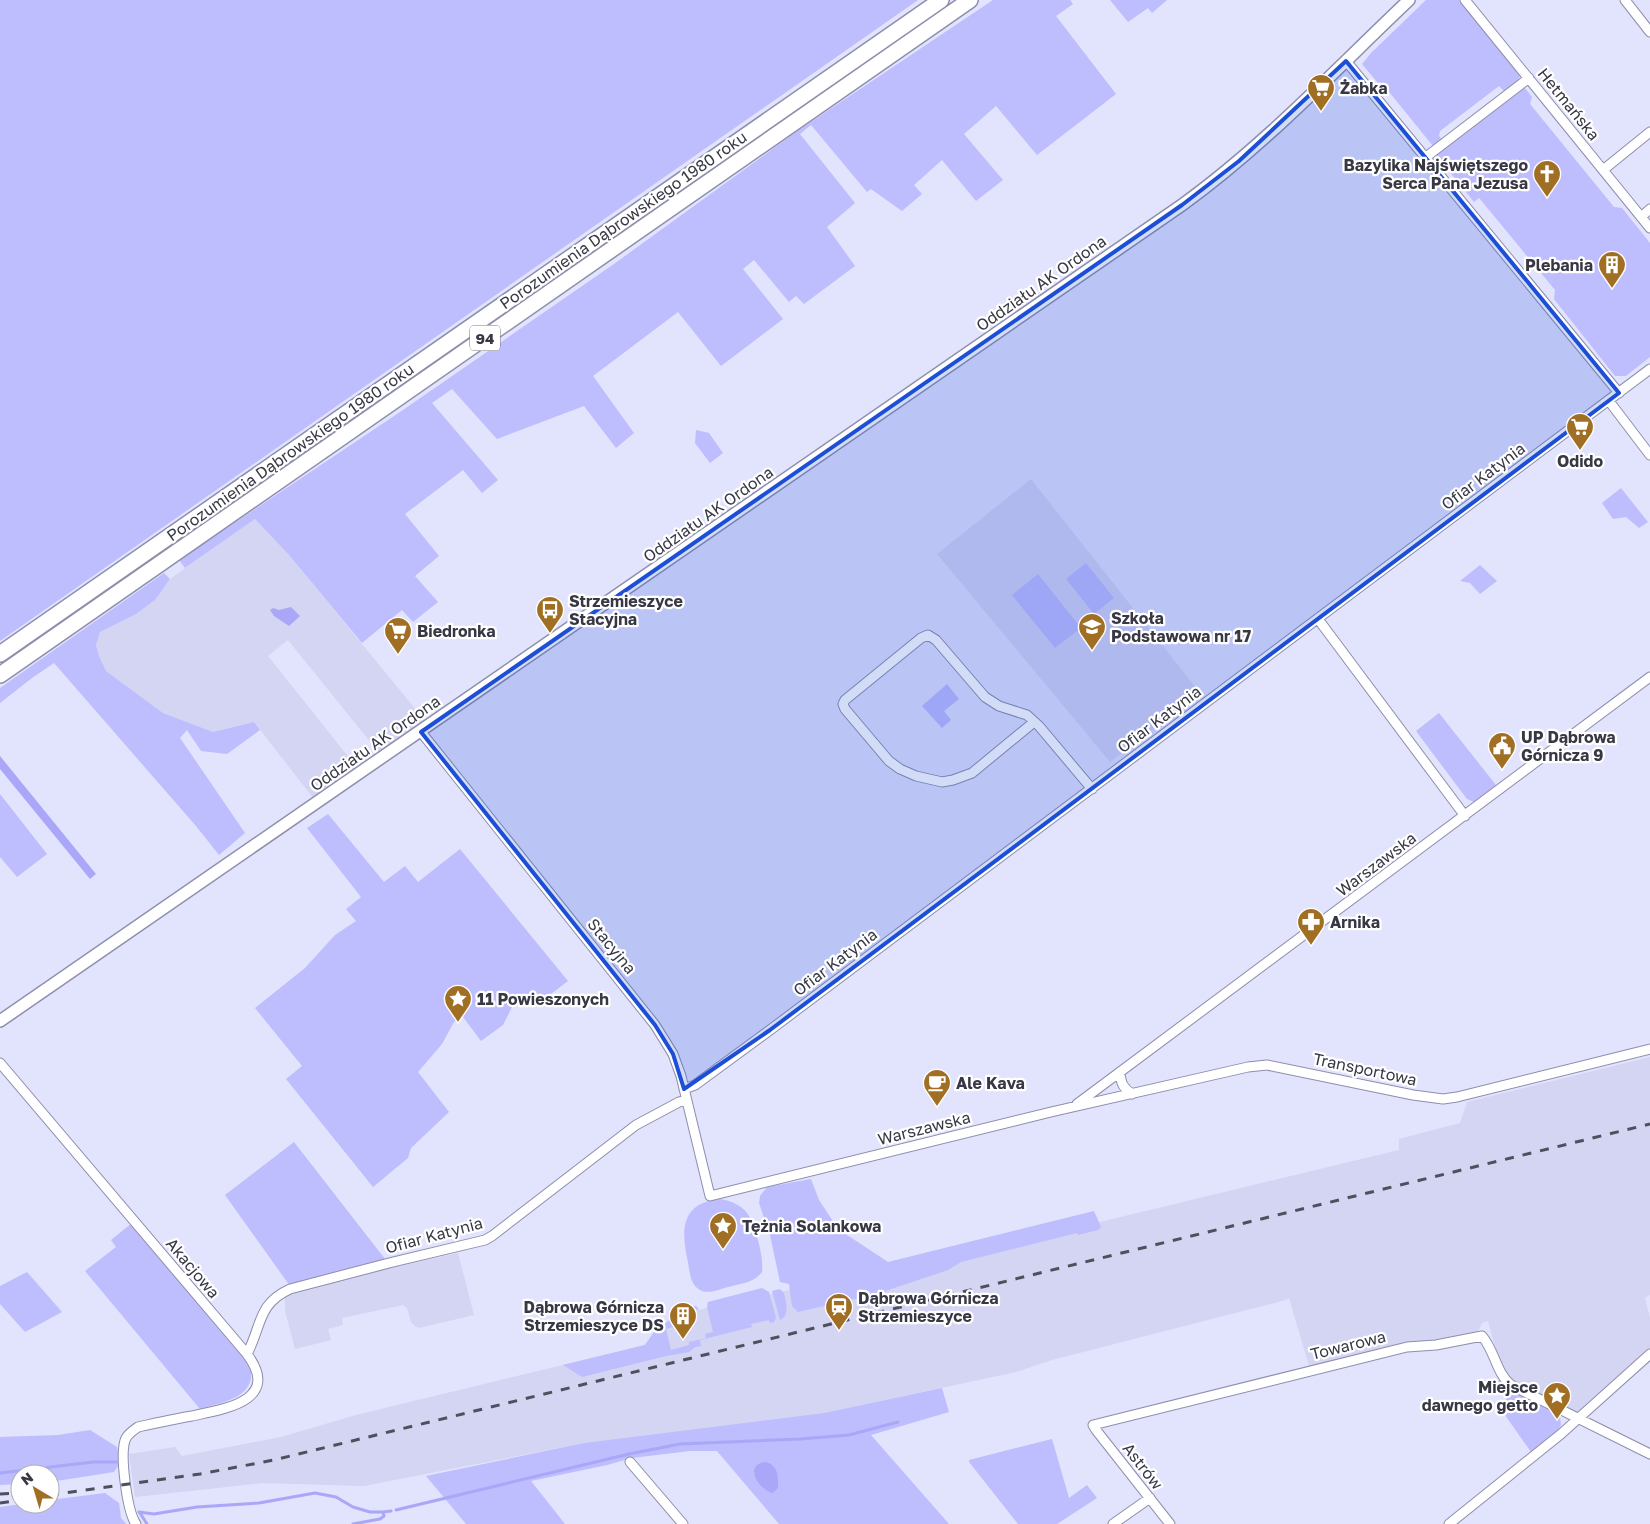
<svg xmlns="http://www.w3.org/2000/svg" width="1650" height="1524" viewBox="0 0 1650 1524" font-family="'Golos Text',sans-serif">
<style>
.built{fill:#d4d4f3}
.green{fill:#bebdfd}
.water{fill:#aaa7f8}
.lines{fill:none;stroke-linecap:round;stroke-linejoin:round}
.stream{stroke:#aaa7f8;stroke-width:3}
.minor-casing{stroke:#8d8eac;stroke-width:11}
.tertiary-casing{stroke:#8d8eac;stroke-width:14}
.primary-casing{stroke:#8d8eac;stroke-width:18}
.minor{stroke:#fff;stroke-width:9}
.tertiary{stroke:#fff;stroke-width:11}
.primary{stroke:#fff;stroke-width:15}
.rail{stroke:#4f4f5e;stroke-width:3;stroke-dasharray:9 9;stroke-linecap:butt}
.marked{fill:#1d4ed8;fill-opacity:0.2;stroke:#1d4ed8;stroke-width:4;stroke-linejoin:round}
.labels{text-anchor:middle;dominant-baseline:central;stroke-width:4.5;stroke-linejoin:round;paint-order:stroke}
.shield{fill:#fff;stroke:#74747d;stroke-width:1}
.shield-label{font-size:15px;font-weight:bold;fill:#383845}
.poi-label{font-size:16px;font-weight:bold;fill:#383845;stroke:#fff;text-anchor:start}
.street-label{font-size:16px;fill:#383845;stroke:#fff}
</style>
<rect width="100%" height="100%" fill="#e2e3fd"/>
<path class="built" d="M1031,479L1197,689L1182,702V708L1110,762L937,554Z
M255,519L289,555L426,722L380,754L288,640L268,656L358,769L314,799L254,722L213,732L163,713L106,671L99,656L96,644L100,632L136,614L155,600L170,579Z
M1650,1057V1295L1645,1298L1650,1318V1348L1576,1413L1513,1382L1500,1366L1488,1321L1482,1323L1480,1328L1475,1333L1431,1343H1407L1309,1366L1289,1298L1286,1300L1052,1360L1016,1372L824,1413L584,1443L364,1486L262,1483L135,1497L129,1454L175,1447L182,1456L281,1437L356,1415L645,1345L654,1332L684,1313L1100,1222L1399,1150V1139L1460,1123L1467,1102Z
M458,1253L474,1315L419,1328L416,1327L411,1322L407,1308L403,1305L342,1318L343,1325L328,1329L331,1340L295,1349L285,1311V1296L392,1268Z"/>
<path class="green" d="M0,0H918L0,641Z
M993,0H1070L1073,4L1056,16L1116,94L1037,155L996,106L964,134L1003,180L976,201L942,160L914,185L922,194L902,211L871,189L867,192L811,125L800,134L855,203L827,227L855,266L804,304L796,296L789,302L754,260L743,269L783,319L721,366L678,312L593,376L634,433L616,448L584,406L497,439L452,389L432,403L498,480L482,493L463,470L405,514L439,556L415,576L438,602L413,622L402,610L362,643L289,555L255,519L185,568L179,560L403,410L614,264L796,132Z
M1110,0H1167L1152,13L1148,8L1128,22Z
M1426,0H1459L1520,76L1517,83L1505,92L1499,86L1440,131L1439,136L1442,140L1433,146L1381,82L1378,83L1362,64L1371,53Z
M1525,88L1532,97L1530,104L1614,207L1622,208L1650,243V357L1626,376H1615L1554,299L1555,290L1480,199L1479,198L1474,202L1436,155Z
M696,430L709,433L723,453L710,463L695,443Z
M1621,488L1648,522L1639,528L1626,517L1613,519L1602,503Z
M1086,563L1114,598L1094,614L1066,579Z
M1480,565L1497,581L1480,594L1470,583L1460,581Z
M164,573L170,579L155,600L136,614L100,632L96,645L99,656L106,671L163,713L213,732L254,722L260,730L227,754L201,751L187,730L180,738L245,833L219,855L196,826L54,663L32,678L0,703V688Z
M1038,574L1081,628L1055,648L1012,595Z
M947,684L959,699L944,711L951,720L942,728L922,706Z
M1439,713L1496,785L1474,802L1467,799L1416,731Z
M0,794L47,854L17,877L0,857Z
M328,814L384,882L405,866L418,882L460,849L568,981L547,997L515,1001L503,1025L481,1041L463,1017L454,1022L442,1044L418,1072L449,1112L411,1148L408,1158L373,1187L286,1079L302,1066L255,1008L305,968L335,935L356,921L346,909L361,897L307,828Z
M294,1142L392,1268L295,1293L225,1195Z
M811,1179L819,1200L838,1229L888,1262L1094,1211L1101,1227L1098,1230L1078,1235L1077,1233L961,1262L948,1270L876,1294L798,1312L792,1306L789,1284L780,1282L770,1235L759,1203L760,1196L767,1187Z
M720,1199C748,1204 753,1219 759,1244C761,1253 763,1262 762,1272C755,1282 743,1283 732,1286C723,1288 710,1294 702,1291C690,1286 690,1273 688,1262C681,1231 680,1203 720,1199Z
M132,1223L242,1354C245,1359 250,1366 251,1371C254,1399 219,1403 200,1409L85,1271L116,1247L111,1240Z
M27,1272L62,1312L25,1332L0,1304V1286Z
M762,1288L769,1292L776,1318L774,1322L770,1323L769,1320L751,1324L752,1327L700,1340L701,1346L695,1347L689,1352L666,1356L582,1377L563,1365L645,1345L654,1332L681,1311L691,1306H696L699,1309L692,1311L694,1322L666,1329L671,1350L689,1345V1342L706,1338L705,1334L713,1332L707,1307L708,1302Z
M780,1289L784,1293C786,1303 790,1315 780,1320L772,1291Z
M1500,1380L1510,1389L1555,1411L1560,1417L1561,1425L1558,1430L1531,1452L1500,1408L1501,1403L1510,1396L1491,1385Z
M942,1388L949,1412L871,1435L949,1524H779L717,1451H690L632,1458L607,1465L531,1481L565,1524H466L426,1476L584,1443L824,1413Z
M90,1430L117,1447L120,1463L114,1472L50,1482V1474H20V1484L0,1485V1437L58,1435Z
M1052,1439L1069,1498L1087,1485L1097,1498L1057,1524H1018L969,1462V1460Z
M105,1493L119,1503L121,1518L126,1524H0V1507L22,1504H50V1500Z"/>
<path class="water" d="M291,607L300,616L289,626L274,616L270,610L273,608L279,610Z
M0,756L96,874L90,879L0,769Z
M766,1462C779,1466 778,1477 778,1488L773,1493C760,1491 742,1464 766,1462Z"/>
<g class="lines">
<path class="stream" d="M0,1473L93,1462H116
M396,1510L629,1454L680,1444L800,1439L849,1435L898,1422
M139,1512L154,1514L197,1507L259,1503L315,1493L336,1497L353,1507L370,1512H383L391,1511
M140,1513L147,1524
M353,1524L380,1519L384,1516L383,1512"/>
<defs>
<path id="minor" d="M1465,0L1650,228
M1625,0L1650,32
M1346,61L1619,393
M1426,157L1529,78
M1603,170L1650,132
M1641,217L1650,209
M1609,401L1650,455
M1318,619L1465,816
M1034,722L972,773L953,780L942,782L916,776L900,769L889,761L845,709L843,704L845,700L921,638L928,635L936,640L985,697L999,706L1027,715L1039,726L1092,789
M421,732L655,1025L673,1054L681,1076L710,1196L1051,1112L1248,1067L1267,1065L1413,1095L1443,1099L1457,1097L1650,1049
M0,1063L247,1354C282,1401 224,1409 192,1416C174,1419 156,1423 138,1427C134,1430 129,1433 126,1438C119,1452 127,1511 136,1524
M1120,1073C1121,1083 1123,1088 1132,1094
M684,1089L695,1085L770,1030L1650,369
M1077,1104L1650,677
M247,1354C262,1326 257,1304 290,1289L389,1263L485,1240L492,1236L636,1125L679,1102L686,1100
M630,1462L683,1524
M1113,1524L1150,1498
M1170,1524L1096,1430L1093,1425L1407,1347L1436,1345L1482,1336C1495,1351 1496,1373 1511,1385L1650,1454
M1449,1524L1561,1434L1650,1354"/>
<path id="tertiary" d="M0,1021L1182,205C1265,145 1335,70 1409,0"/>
<path id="primary" d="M0,654L941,0
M0,675L970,0"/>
</defs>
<use href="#minor" class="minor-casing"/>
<use href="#tertiary" class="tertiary-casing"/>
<use href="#primary" class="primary-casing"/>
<use href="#minor" class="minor"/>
<use href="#tertiary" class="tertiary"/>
<use href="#primary" class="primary"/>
<path class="rail" d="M0,1494L20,1493
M50,1495L200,1474L274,1460L1650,1124
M0,1503L20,1500"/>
</g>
<path class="marked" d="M1346,61L1619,393L770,1030L684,1089L673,1054L655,1025L421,732L1182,205L1239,161Z"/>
<defs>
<symbol id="supermarket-pin" viewBox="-11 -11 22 30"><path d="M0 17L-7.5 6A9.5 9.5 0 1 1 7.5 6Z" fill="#a06f24" stroke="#fff"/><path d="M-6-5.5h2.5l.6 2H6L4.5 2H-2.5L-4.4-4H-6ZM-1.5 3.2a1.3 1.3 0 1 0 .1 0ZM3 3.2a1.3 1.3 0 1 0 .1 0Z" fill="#fff"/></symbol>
<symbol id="church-pin" viewBox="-11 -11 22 30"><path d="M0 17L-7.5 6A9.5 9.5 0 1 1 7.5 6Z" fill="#a06f24" stroke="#fff"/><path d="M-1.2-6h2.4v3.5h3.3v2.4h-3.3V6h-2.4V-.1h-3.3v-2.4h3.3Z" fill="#fff"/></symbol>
<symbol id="building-pin" viewBox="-11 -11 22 30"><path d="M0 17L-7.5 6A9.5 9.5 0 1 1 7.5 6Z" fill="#a06f24" stroke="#fff"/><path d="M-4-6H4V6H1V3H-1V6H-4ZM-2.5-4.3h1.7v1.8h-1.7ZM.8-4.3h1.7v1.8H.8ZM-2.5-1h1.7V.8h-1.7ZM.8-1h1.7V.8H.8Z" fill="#fff"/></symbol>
<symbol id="bus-pin" viewBox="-11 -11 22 30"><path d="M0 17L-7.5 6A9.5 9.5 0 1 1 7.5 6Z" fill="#a06f24" stroke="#fff"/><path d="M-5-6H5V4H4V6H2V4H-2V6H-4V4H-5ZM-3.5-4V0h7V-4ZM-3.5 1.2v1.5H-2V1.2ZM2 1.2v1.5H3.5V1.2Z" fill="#fff"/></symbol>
<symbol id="school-pin" viewBox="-11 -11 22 30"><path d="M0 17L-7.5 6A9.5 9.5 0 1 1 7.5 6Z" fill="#a06f24" stroke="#fff"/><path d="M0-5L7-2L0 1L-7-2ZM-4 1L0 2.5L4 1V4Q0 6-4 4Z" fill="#fff"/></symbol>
<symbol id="civic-pin" viewBox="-11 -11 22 30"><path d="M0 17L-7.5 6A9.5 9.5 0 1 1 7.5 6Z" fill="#a06f24" stroke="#fff"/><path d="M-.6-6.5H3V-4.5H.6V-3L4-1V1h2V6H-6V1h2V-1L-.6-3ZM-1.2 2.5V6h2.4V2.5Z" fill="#fff"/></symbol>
<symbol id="pharmacy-pin" viewBox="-11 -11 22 30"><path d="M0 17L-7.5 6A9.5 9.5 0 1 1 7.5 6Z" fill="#a06f24" stroke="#fff"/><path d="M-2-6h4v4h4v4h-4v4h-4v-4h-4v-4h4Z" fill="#fff"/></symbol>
<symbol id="sight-pin" viewBox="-11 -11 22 30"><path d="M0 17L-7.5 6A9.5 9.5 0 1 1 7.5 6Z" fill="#a06f24" stroke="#fff"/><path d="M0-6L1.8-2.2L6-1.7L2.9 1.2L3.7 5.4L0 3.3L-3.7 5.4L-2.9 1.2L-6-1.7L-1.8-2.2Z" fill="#fff"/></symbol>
<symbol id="cafe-pin" viewBox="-11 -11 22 30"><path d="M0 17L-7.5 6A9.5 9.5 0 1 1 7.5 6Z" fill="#a06f24" stroke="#fff"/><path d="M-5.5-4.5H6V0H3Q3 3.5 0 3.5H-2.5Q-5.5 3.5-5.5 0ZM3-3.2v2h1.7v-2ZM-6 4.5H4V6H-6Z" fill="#fff"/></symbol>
<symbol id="station-pin" viewBox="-11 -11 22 30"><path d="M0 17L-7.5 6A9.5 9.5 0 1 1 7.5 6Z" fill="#a06f24" stroke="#fff"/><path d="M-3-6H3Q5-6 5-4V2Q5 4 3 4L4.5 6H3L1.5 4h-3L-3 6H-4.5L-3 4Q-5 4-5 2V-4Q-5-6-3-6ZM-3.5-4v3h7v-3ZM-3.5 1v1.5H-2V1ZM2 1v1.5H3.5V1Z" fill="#fff"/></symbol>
</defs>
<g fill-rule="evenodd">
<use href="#supermarket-pin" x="1305" y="72" width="32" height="43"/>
<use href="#church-pin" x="1531" y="158" width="32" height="43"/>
<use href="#building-pin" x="1596" y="249" width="32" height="43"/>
<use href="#supermarket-pin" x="1564" y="411" width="32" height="43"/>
<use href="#bus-pin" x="534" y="594" width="32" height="43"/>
<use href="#school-pin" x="1076" y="611" width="32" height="43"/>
<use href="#supermarket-pin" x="382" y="615" width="32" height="43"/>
<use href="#civic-pin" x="1486" y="730" width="32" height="43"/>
<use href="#pharmacy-pin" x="1295" y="906" width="32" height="43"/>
<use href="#sight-pin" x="442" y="983" width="32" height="43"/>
<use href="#cafe-pin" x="921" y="1067" width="32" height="43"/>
<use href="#sight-pin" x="707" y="1210" width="32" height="43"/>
<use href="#station-pin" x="823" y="1291" width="32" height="43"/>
<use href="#building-pin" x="667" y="1300" width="32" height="43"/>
<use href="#sight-pin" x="1541" y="1380" width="32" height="43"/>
</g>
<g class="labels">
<rect class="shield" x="470" y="325.5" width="30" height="25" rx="4"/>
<g class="shield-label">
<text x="485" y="338">94</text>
</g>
<g class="poi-label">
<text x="1340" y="88">Żabka</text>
<text x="1528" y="165" text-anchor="end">Bazylika Najświętszego<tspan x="1528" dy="18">Serca Pana Jezusa</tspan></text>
<text x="1593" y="265" text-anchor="end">Plebania</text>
<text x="1580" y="461" text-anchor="middle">Odido</text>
<text x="569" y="601">Strzemieszyce<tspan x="569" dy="18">Stacyjna</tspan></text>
<text x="1111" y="618">Szkoła<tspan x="1111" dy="18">Podstawowa nr 17</tspan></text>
<text x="417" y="631">Biedronka</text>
<text x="1521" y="737">UP Dąbrowa<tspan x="1521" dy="18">Górnicza 9</tspan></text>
<text x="1330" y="922">Arnika</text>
<text x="477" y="999">11 Powieszonych</text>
<text x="956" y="1083">Ale Kava</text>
<text x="742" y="1226">Tężnia Solankowa</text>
<text x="858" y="1298">Dąbrowa Górnicza<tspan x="858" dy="18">Strzemieszyce</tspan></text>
<text x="664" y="1307" text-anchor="end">Dąbrowa Górnicza<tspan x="664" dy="18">Strzemieszyce DS</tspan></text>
<text x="1538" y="1387" text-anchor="end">Miejsce<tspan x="1538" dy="18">dawnego getto</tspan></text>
</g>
<g class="street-label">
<text transform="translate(1569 104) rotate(51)">Hetmańska</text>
<text transform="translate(623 220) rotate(-35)">Porozumienia Dąbrowskiego 1980 roku</text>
<text transform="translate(1041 283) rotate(-35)">Oddziału AK Ordona</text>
<text transform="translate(290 452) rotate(-35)">Porozumienia Dąbrowskiego 1980 roku</text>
<text transform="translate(1483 476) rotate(-37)">Ofiar Katynia</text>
<text transform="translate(708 514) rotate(-35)">Oddziału AK Ordona</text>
<text transform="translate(1159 719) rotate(-37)">Ofiar Katynia</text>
<text transform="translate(375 743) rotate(-35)">Oddziału AK Ordona</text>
<text transform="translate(1376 864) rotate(-37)">Warszawska</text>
<text transform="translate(612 946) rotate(51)">Stacyjna</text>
<text transform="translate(835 962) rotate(-37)">Ofiar Katynia</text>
<text transform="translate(1365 1069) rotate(12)">Transportowa</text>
<text transform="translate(924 1128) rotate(-14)">Warszawska</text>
<text transform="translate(434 1235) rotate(-15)">Ofiar Katynia</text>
<text transform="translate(193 1268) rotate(50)">Akacjowa</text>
<text transform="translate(1348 1345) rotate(-14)">Towarowa</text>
<text transform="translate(1143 1466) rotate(52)">Astrów</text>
</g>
</g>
<g transform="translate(35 1489) rotate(322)"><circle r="24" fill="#ffffff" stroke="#afafb5"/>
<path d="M0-4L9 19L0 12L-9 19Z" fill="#a06f24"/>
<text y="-8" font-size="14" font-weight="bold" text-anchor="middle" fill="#383845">N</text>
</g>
</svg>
